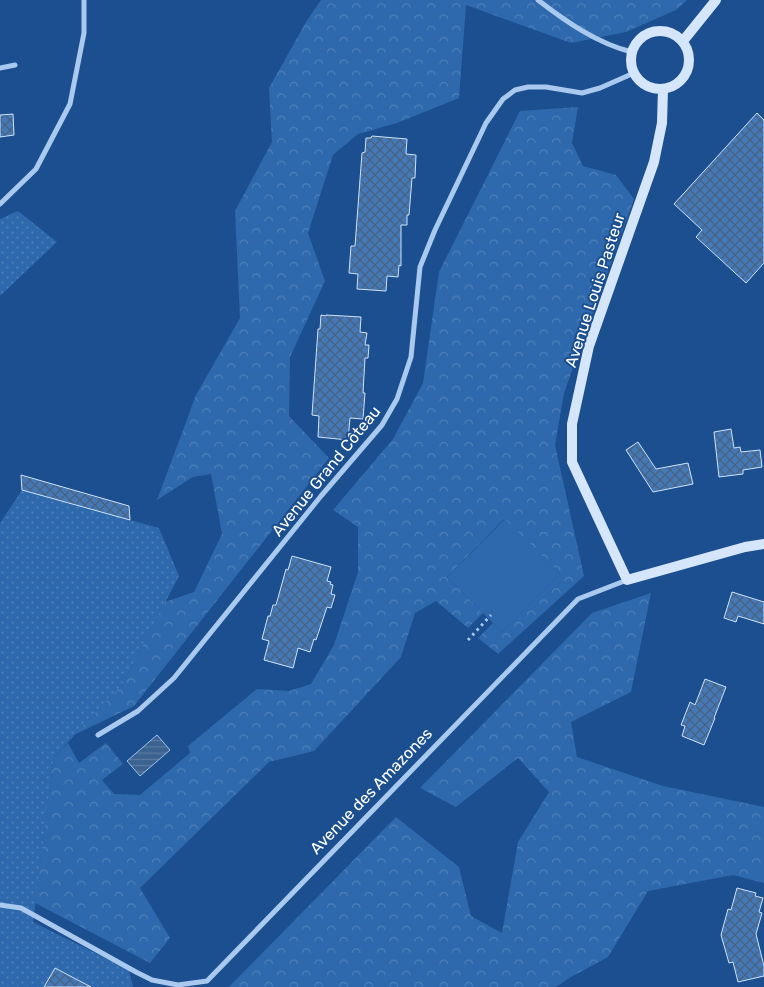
<svg xmlns="http://www.w3.org/2000/svg" width="764" height="987" viewBox="0 0 764 987" font-family="Rubik,sans-serif">
<style>
.grass{fill:url(#grass-dots)}
.forest{fill:url(#forest-crowns)}
.garden{fill:#2e69ad}
.water{fill:url(#water-rules);stroke:#9cc4f0}
.building{fill:url(#building-cross-hatch);stroke:#cfe3fa}
.lines{fill:none;stroke-linecap:round;stroke-linejoin:round}
.path{stroke:#a9c9ee;stroke-width:3;stroke-dasharray:2.5 4;stroke-linecap:butt}
.street{stroke:#a9c9ee;stroke-width:5}
.secondary{stroke:#d6e6fa;stroke-width:10}
.labels{text-anchor:middle;dominant-baseline:central;stroke-width:4;stroke-linejoin:round;paint-order:stroke}
.street-label{font-size:16px;fill:#fff;stroke:#1b4f8f}
</style>
<defs>
<pattern id="grass-dots" width="8" height="8" patternUnits="userSpaceOnUse" patternTransform="scale(1.25)"><rect width="8" height="8" fill="#2e69ad"/><path d="M2 2h.1M6 6h.1" fill="none" stroke="#4d80b9" stroke-width="1.8" stroke-linecap="round"/></pattern>
<pattern id="forest-crowns" width="20" height="18" patternUnits="userSpaceOnUse" patternTransform="scale(1.25)"><rect width="20" height="18" fill="#2e69ad"/><path d="M2 6a3 3 0 1 1 6 0M12 15a3 3 0 1 1 6 0" fill="none" stroke="#4d80b9"/></pattern>
<pattern id="water-rules" width="6" height="5" patternUnits="userSpaceOnUse" patternTransform="scale(1.25)"><rect width="6" height="5" fill="#3c6290"/><path d="M0 2.5h6" fill="none" stroke="#597aa1"/></pattern>
<pattern id="building-cross-hatch" width="8" height="8" patternUnits="userSpaceOnUse" patternTransform="scale(1.25)"><rect width="8" height="8" fill="#4478b7"/><path d="M0 0l8 8M0 8l8-8" fill="none" stroke="#486282"/></pattern>
</defs>
<rect width="100%" height="100%" fill="#1b4f8f"/>
<path class="grass" d="M18,211L57,242L0,296V219Z
M22,490L159,528L179,576L122,685L54,757L33,922L129,970L133,987H0V523Z"/>
<path class="forest" d="M321,0H687L676,10L626,32L571,43L466,5L459,98L397,123L358,134L333,155L308,233L325,281L290,357L289,416L329,458L134,706L74,735L122,685L165,602L194,592L222,534L211,474L193,477L157,500L196,395L240,318L235,211L272,142L269,88L306,22Z
M578,107L572,143L583,166L616,175L634,199L564,393L555,445L584,576L498,654L478,638L493,623L502,632L560,574L504,519L447,577L483,613L468,628L436,601L415,613L401,657L314,751L269,762L140,888L170,938L150,963L35,903L54,757L68,743L79,763L106,743L123,764L102,780L114,794L140,795L190,753L188,746L257,689L289,691L311,684L334,645L358,572V527L333,510L393,439L423,383L439,272L520,111Z
M651,593L631,692L571,722L577,757L663,786L764,807V883L733,875L648,891L608,957L571,977L556,987H229L396,817L459,867L471,916L502,933L518,842L549,792L518,758L456,807L420,788L592,613Z"/>
<path class="garden" d="M505,519L560,574L502,632L447,577Z"/>
<path class="water" d="M157,735L170,750L140,776L127,761Z"/>
<path class="building" d="M757,113L764,120V263L746,283L696,237L702,230L674,204Z
M13,114L14,135L0,137V115Z
M372,136L407,139L406,154L416,155L415,178H412L409,215H407V225H401V266L399,265L398,277L387,276L386,291L357,289L358,274L349,273L351,246H355L362,153L365,152L366,138H371Z
M321,315L326,316V315L361,317L360,332L367,333L365,345H369L368,358H365L363,393H365L363,419L350,418L348,440L318,437L319,416L312,415L318,329H320Z
M731,429L734,448L740,447L741,452L760,450L762,467L743,470V474L719,477L714,432Z
M638,442L656,469L688,463L693,484L653,492L626,450Z
M21,475L129,506L130,520L22,490Z
M292,556L331,567L327,581L331,582L330,584L333,585L331,594L335,595L331,608L327,607L316,640L314,639L310,652L298,648L293,668L264,660L269,641L262,639L268,616H270L273,605H276L286,569L288,570Z
M732,592L764,602V624L738,616L736,622L724,618Z
M705,679L726,687L714,718H715L704,745L682,736L685,726L681,725L690,702L695,705Z
M737,888L756,893L755,896L763,898L759,912L762,913L756,934L764,966V976L738,982L733,962L729,963L721,935L728,909L731,910Z
M55,968L91,987H44Z"/>
<g class="lines">
<path class="path" d="M468,640L491,615"/>
<path class="street" d="M538,0C565,21 598,44 632,52
M0,68L15,65
M0,204L36,169L70,104L84,33V0
M98,735L138,711L174,678L321,496L382,425L397,399L411,357L420,267L435,230L486,123L503,99L515,90L528,87H546L582,93L600,88L634,73
M0,905L21,908L136,972L152,980L178,985L207,981L578,599L627,580"/>
<path class="secondary" d="M631 60a29 29 0 1 1 58 0a29 29 0 1 1-58 0Z
M683,41L716,0
M663,89L662,123L654,162L589,346L572,424V462L627,580L745,547L764,544"/>
</g>
<g class="labels">
<g class="street-label">
<text transform="translate(595 290) rotate(-72)">Avenue Louis Pasteur</text>
<text transform="translate(326 471) rotate(-51)">Avenue Grand Côteau</text>
<text transform="translate(371 791) rotate(-46)">Avenue des Amazones</text>
</g>
</g>
</svg>
